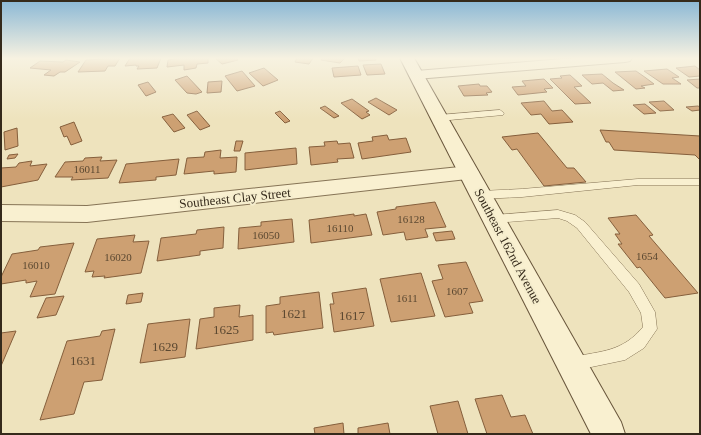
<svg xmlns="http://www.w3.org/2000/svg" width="701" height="435" viewBox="0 0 701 435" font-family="'Times New Roman',serif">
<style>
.building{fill:#cda072;stroke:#855f3c}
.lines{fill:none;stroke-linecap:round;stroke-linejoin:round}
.service-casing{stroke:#867456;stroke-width:1}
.minor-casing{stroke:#867456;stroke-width:2}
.secondary-casing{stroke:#67543a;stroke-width:2}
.service{fill:#f9f0d0;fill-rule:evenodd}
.minor{fill:#f9f0d0;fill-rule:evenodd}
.secondary{fill:#f9f0d0;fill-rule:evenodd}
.labels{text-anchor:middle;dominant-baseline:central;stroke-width:4;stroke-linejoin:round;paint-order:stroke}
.number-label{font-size:11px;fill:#5b4831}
.street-label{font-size:13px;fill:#352a1b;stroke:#f5edcd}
.near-number-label{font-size:13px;fill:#5b4831}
</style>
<rect width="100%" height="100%" fill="#eee3bd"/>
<path class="building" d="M120,58L115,66H108L105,71L78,72L86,60Z
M130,58H161L157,68L137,69L139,66H136V65L125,66Z
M181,58H208V63L197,64L196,68L184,70V65L167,67L168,60Z
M215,58H236L238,60L222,64Z
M297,58H313L309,64L295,62Z
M323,58H345L340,63L321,60Z
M358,58H375L376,60L359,61Z
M66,60L80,62L65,72H60L54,76L44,75L51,70L30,68L40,61L63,62Z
M381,64L385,74L367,75L363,65Z
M358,66L361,75L334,77L332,68Z
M695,66L700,70V76L689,77L676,68Z
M264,68L278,80L263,86L249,73Z
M667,69L679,77L672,78L681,84H663L644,71Z
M242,71L255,86L237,91L225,76Z
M636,71L646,78L654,84L641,86L645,88L636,89L615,72Z
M602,74L613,83L624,90L613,91L603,83L592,84L582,75Z
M570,75L582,86L574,87L591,103L575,104L550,79L562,78L560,76Z
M187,76L202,92L196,94L187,93L175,80Z
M544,79L553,88L544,89L547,92L518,95L512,87L526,86L522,81Z
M700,79V88H697L687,80Z
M222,81L221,92L207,93L208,82Z
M148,82L156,92L146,96L138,85Z
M479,84L480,86H487L492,92L486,93L488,95L464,96L458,86Z
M376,98L397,110L389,115L368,102Z
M352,99L369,111L366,112L370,115L362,119L341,103Z
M544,101L552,111L562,110L573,122L549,124L541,114L531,115L521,103Z
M664,101L674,110L660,111L649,102Z
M645,104L656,113L644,114L633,105Z
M325,106L339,116L334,118L320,108Z
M698,106L700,107V110L692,111L686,107Z
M197,111L210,126L200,130L187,115Z
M280,111L290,121L285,123L275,113Z
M173,114L185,128L174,132L162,117Z
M74,122L82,141L71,145L67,136L64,137L60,127Z
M17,128L18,146L5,150L4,132Z
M600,130L700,136V160L695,155L614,150L609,142H606Z
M538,133L567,168H574L586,182L544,186L517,149L512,150L502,137Z
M387,135L389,140L406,138L411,152L362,159L358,143L373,141L372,137Z
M236,141H243L240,151H234Z
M337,141L338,144L350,143L354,158L337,159L338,162L311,165L309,147L325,146L324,142Z
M296,148L297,164L245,170V153Z
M221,150L220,158L237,157L236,172L214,174V171L184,174L187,158L204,157L205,152Z
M18,154L15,158L7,159L9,155Z
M102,157L100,161L117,160L108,178L71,180L73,177H55L65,162L83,161L85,158Z
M179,159L176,175L156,177V180L119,183L126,164Z
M32,161L30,166L47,164L38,180L1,187V168L16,167L19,163Z
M435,202L446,227L425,229L428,237L406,240L404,232L383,235L377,212L396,209V207Z
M354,214V216L366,214L372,235L311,243L309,220Z
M636,215L653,235L649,236L698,293L665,298L640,267L637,268L618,244H622L615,234H620L608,218Z
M292,219L294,242L238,249L239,228L261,226V222Z
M224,227L223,248L200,251V255L157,261L161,238L196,234L197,230Z
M452,231L455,239L436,241L433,233Z
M135,235L133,242L149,241L141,273L104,278L105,276L92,277L94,271L85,272L97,239Z
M74,243L55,294L30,297L37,281L26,283V280L1,284V277L12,254L38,250L40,247Z
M466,262L483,301L469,303L473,313L445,317L432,281L443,279L438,265Z
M421,273L435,316L391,322L380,279Z
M366,288L374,326L334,332L330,304H334L332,293Z
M319,292L323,328L274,335L273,332L266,333V306L280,304V297Z
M143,293L141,302L126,304L128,295Z
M64,296L56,315L37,318L46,298Z
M240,305L239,317L253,315V340L196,349L200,319L214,317V308Z
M190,319L185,357L140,363L148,324Z
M115,329L102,380L84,382L74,414L40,420L67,341L100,336L102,331Z
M16,331L1,366V333Z
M502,395L511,417L525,415L533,434H487L475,399Z
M458,401L468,434H438L430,406Z
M343,423L344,434H315L314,428Z
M388,423L390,434H358V428Z"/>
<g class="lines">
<defs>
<path id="service" d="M500,110L504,113L503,115L439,121L435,118L439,115Z
M638,179H700V185H638L522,197L481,199L477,198L476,195L477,192L481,191L522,189Z
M558,210L575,215L585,222L639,284L655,312L657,329L644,348L625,360L572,371L567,369L565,364L567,359L572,357C602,351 622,352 643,327L641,313L629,292L577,228L567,221L558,218L494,223L490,222L488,219L490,216L494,215Z"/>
<path id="minor" d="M575,58H632L630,61L625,62L416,79L411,78L409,75L411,72L416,71Z
M469,166L476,168L479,173L476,178L87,222L1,221V205L87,206Z"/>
<path id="secondary" d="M400,58H414L621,422L625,434H591Z"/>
</defs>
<use href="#service" class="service-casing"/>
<use href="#minor" class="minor-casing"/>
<use href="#secondary" class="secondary-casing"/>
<use href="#service" class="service"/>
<use href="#minor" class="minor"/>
<use href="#secondary" class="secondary"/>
</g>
<linearGradient id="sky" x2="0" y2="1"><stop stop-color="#8bb8d5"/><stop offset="0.49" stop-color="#f7f2e1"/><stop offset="1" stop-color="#f7f2e1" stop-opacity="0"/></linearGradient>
<rect width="701" height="119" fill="url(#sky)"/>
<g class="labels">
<g class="number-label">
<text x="87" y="169">16011</text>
<text x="411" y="219">16128</text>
<text x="340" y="228">16110</text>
<text x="266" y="235">16050</text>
<text x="647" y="256">1654</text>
<text x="118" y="257">16020</text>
<text x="36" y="265">16010</text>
<text x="457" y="291">1607</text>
<text x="407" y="298">1611</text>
</g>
<g class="street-label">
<text transform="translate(235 198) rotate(-6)">Southeast Clay Street</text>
<text transform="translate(508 246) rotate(62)">Southeast 162nd Avenue</text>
</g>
<g class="near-number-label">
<text x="294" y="313">1621</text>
<text x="352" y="315">1617</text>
<text x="226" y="329">1625</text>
<text x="165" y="346">1629</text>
<text x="83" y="360">1631</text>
</g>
</g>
<rect width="701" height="435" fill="none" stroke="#352a1b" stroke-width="4"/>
</svg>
